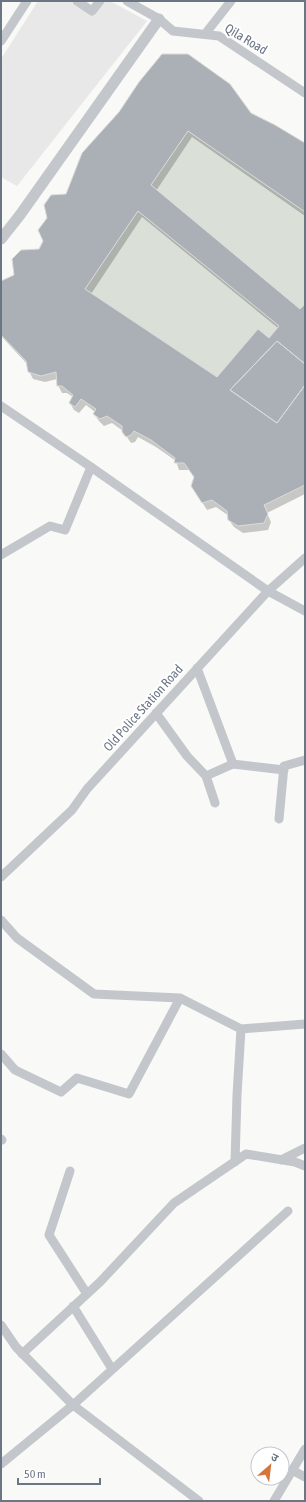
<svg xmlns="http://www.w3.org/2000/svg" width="306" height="1502" viewBox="0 0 306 1502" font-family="'Asap Condensed','Noto Sans Devanagari',sans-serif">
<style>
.built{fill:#e7e8e7}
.green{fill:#dadfd8}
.shadow{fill:#0003;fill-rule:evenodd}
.building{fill:#abb0b7;stroke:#dbdbd9;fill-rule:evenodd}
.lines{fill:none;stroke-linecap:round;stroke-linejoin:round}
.minor{stroke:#c3c6ca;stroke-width:9}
.tertiary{stroke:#c3c6ca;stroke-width:11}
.labels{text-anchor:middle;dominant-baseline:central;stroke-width:4;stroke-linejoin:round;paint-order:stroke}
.street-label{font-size:13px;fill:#6b7685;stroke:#fff}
</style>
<rect width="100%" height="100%" fill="#f9f9f7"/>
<path class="built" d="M38,1H69L90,14L105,1H110L147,21L17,186L1,177V59Z"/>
<path class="green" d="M188,131L305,212V304L300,309L151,185Z
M138,211L279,326L269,338L258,330L217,377L85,289Z"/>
<path class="shadow" d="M251,114L305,144V216L192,137L156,191L300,310L305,305V494L267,513L271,522L268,530L243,533L234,527L229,520V516L216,507L207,510L192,486L194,477L189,470H179L176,461L156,447L138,437L135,442L131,443L123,431L112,423L104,426L99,421L94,414L95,412L86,405L79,413L74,410L70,403L73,397L67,393H62L58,385L57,379L45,382L33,379L29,371L28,365L1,336V282L15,275L40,250L66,195L83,154ZM142,217L278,328L270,339L217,378L91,294Z"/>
<path class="building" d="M162,54H188L230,84L251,113L275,125L305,143V212L188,131L151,185L300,309L305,304V364L277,341L230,390L277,423L305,385V485L264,505L268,514L264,523L238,526L228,520L227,511L212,500L202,503L191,486L194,477L184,463H174L175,458L151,440L134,431L131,435L126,437L122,432V426L107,416L100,419L93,414L96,409L81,399L75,407L69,403L73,395L62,386H57L56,372L41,376L28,372L26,361L1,335V281L14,275L12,259L21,250L39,249L43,241L38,230L47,218L44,205L51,195L66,194L82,153L119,112L139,82ZM138,211L279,326L269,338L258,329L217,377L85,289Z
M277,341L305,364V385L277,423L230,390Z"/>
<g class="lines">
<path class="minor" d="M77,1L92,11L100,1
M127,1L159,19L173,31L219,36L305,93
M205,34L231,1
M1,41L27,1
M1,406L91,467L268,591L305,611
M1,555L50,526L65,530L91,467
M197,668L233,764L206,776
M156,713L187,756L206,776L215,803
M233,764L284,770
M279,819L284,766L305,760
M1,877L72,810L87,789L268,591L305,558
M1,920L17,938L94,994L180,998L241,1029L305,1024
M1,1054L15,1070L61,1092L77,1078L129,1094L180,998
M1,1139L2,1140
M281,1160L305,1148
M235,1162L237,1095L241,1029
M70,1171L49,1235L87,1294
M73,1306L112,1369
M1,1325L16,1347L73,1405L199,1501
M22,1354L100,1282L174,1203L246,1154L295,1162L305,1166
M1,1464L73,1405L288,1211
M292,1470L305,1477
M274,1501L305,1449"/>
<path class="tertiary" d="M1,239L20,215L159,19"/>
</g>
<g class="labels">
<g class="street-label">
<text transform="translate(246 39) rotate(31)">Qila Road</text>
<text transform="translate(143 708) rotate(-48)">Old Police Station Road</text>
</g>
</g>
<rect width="306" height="1502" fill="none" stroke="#6b7685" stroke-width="4"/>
<g transform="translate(270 1466) rotate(28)"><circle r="19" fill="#ffffff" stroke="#c4c8ce"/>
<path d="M0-3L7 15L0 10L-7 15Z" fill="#d4753c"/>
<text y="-6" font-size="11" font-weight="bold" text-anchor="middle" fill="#6b7685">उ</text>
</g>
<path d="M18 1478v6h82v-6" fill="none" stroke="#6b7685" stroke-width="2"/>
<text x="24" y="1478" font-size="12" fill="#6b7685" stroke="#ffffff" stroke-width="3" paint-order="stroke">50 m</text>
</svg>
